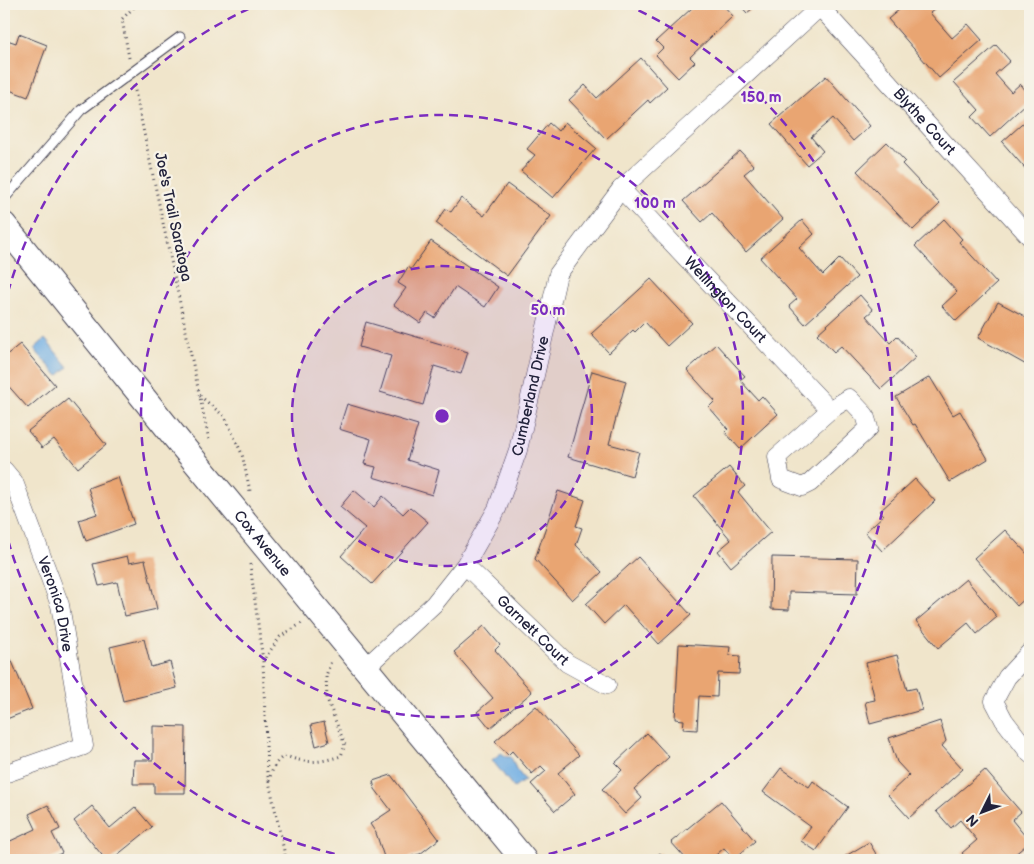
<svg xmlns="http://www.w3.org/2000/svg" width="1034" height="864" viewBox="0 0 1034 864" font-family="'Balsamiq Sans',sans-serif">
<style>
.water{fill:#71aee3;stroke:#4a688f}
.building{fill:#e9a572}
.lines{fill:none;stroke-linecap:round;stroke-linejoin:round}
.service-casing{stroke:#413f51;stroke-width:11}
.minor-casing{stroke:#413f51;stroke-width:19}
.secondary-casing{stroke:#413f51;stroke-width:27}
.path{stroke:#413f51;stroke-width:3;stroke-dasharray:1 4;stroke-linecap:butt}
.service{stroke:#fff;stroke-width:9}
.minor{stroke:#fff;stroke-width:18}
.secondary{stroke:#fff;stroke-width:25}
.ring{fill:none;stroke:#7b2cbf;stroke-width:2.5;stroke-dasharray:9 6}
.labels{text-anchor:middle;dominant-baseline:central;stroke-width:4.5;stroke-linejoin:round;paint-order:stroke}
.street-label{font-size:15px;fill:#22223b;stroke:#f7f3e8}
.centre{fill:#7b2cbf;stroke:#f7f3e8;stroke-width:2.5}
.ring-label{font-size:15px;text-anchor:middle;font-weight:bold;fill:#7b2cbf;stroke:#f7f3e8;stroke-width:4.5;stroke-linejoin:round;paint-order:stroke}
</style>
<rect width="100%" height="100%" fill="#f7f3e8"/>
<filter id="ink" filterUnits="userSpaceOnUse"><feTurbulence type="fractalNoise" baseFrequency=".02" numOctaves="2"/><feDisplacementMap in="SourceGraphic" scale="10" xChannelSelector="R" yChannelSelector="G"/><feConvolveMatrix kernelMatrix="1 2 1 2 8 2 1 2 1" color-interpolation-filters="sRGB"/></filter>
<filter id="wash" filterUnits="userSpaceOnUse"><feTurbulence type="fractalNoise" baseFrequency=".0096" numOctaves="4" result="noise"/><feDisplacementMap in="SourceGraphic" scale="20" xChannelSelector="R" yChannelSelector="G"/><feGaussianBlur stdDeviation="1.12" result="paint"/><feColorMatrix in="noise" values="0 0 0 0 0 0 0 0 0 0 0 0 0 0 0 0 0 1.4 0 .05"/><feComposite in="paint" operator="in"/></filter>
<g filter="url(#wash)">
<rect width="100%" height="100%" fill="#f0e5cb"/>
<path class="water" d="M45,339L68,367L58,376L34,349Z
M501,753L507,757H511L516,769L525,780L514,788L492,760Z"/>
<g id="blocks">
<path class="building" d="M688,4H722L733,16L690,57L695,62L678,78L656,55L663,48L656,41L692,8Z
M739,4H758L747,13Z
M906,4H941L930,13L952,38L968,24L982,40L939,78L888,19Z
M19,34L47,45L28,97L4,88V39L16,43Z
M996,45L1010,61L995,74L1011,92L1020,84L1030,95V100L990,137L972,117L979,110L954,82Z
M641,58L667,87L650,103L648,100L606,139L569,100L585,85L597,98Z
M826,76L870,126L853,141L833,118L811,137L823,151L807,165L771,124Z
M1030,117V174L1002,142Z
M565,122L596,148L553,198L521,171L535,155L527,149L549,123L558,131Z
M887,142L905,161L902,164L940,204L913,230L857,171Z
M740,151L754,166L744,174L783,219L746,252L712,213L702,222L683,201Z
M507,184L551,216L507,276L436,223L446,209L451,212L461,198L484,216Z
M944,219L962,239L959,242L997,283L956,321L942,306L957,292L915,246Z
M802,220L814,234L799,248L823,275L840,258L857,277L805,324L789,306L797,299L760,258Z
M431,241L498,287L485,307L455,287L435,318L427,313L420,323L394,305L406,288L398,283L408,267L411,269Z
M651,279L692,323L667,346L645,322L635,332L633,330L609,353L591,334Z
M860,295L873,310L866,316L890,343L897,336L916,357L881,389L841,346L834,352L817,334Z
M998,302L1030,319V367L978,338Z
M366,322L468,352L461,374L434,366L423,405L380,392L391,356L359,347Z
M20,344L55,385L28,408L4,381V357Z
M716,344L745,376L740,380L758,400L762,396L778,414L740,449L725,432L728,429L709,407L715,401L687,370Z
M592,371L626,381L609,444L639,452L632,476L568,457Z
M930,377L953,415L960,411L988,459L950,482L915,424L913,425L896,397Z
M68,399L106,445L78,468L54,439L42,448L28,431Z
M347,404L418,425L407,460L439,470L432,495L373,477L376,467L364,464L371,439L339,429Z
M729,467L745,486L738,492L771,532L731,567L718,551L731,540L694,496Z
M118,477L134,524L86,541L79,520L97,514L88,488Z
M915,479L935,501L882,551L865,532L884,515L880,511Z
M354,490L374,507L383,496L403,514L410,507L428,522L372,584L341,556L365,528L340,507Z
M558,491L585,500L576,526L582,528L576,545L602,572L572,600L535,559Z
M1005,530L1029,556L1030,555V594L1017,606L974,558Z
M127,556L129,563L145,560L157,609L125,616L117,582L99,586L93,564Z
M638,557L691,615L659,644L624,605L604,624L586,604Z
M772,557L858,559L857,594L789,592V610L771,609Z
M966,579L997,617L977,634L968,623L938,648L916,621Z
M484,626L500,645L495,650L532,692L490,728L477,712L493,698L454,652Z
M144,639L151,667L170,662L177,688L123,701L110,647Z
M679,644L730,647L729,655L740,656L739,674L718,673L717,697L699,696L697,730L683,729L684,720L675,719Z
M897,655L907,690L916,688L922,710L870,724L865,702L875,700L866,663Z
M11,659L32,709L4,720V662Z
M536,706L579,755L558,773L575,794L555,811L531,784L546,771L541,766L532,774L512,751L508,755L495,741Z
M940,721L946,741L942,746L963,769L909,818L888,795L909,775L897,762L889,738Z
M324,722L329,742L316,746L311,725Z
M153,726L186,727L185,793H154V784H133L134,760H153Z
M647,733L669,757L634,789L642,798L625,814L602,789L622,770L615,763Z
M781,768L809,787L813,781L848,807L816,851L801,841L811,827L763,792Z
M985,770L1021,812L1012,820L1030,842L1008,860H968L962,853L977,840L960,820L951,828L936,811Z
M391,775L439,839L420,854L406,858V860H385L376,833L370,824L391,810L375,789L373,781Z
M721,801L755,841L734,859L724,848L710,860H687L671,842Z
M48,805L60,829L52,833L62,853L46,860H9L4,848V844L36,829L29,814Z
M92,806L110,828L135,807L152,827L111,860H106L74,821Z
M869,842L879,859L839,860Z
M660,853L667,860H651Z"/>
</g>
</g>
<g filter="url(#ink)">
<use href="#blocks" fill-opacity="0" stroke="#413f51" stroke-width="1"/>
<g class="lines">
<defs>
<path id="service" d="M4,199L81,110L180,37"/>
<g id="minor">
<path id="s1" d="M820,7L1030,237"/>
<path id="s2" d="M621,189L830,410"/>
<path d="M849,398L865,415L869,428L810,483L802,487L781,479L777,457L830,410Z"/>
<path id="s3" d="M4,470L14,482L60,605L84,746L4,774"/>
<path id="s4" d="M465,565L567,663L607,685"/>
<path d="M1030,652L1007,677L994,701L1004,720L1030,754"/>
<path id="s5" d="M366,667L434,604L465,565L497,509L518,450L558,274L621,189L823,4"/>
</g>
<g id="secondary">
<path id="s6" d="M4,225L179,442L524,860"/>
</g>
</defs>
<use href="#service" class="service-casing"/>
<use href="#minor" class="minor-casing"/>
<use href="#secondary" class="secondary-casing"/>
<path class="path" d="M129,58L122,19L137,4
M134,86L209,440
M200,396L225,417L242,454L250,491
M250,564L263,661
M269,781C272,770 275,760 286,756C307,764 319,763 341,756L345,745L327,699L326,676L331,661
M286,860L267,772L263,661L280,637L302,623"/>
<use href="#service" class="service"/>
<use href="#minor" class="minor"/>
<use href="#secondary" class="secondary"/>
</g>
</g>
<circle cx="442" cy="416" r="150" fill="#7b2cbf" fill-opacity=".12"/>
<g class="ring">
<circle cx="442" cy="416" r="150"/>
<circle cx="442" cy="416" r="301"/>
<path d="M364 860A451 451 0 0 1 4 525M4 307A451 451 0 0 1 259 4M625 4A451 451 0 0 1 520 860"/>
</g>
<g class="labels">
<g class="street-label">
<text stroke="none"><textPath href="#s1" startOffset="155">Blythe Court</textPath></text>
<text transform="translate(173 217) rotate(78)">Joe's Trail Saratoga</text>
<text stroke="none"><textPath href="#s2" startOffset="152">Wellington Court</textPath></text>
<text stroke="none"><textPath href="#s5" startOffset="325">Cumberland Drive</textPath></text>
<text stroke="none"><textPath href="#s6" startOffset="410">Cox Avenue</textPath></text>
<text stroke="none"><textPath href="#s3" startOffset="145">Veronica Drive</textPath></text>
<text stroke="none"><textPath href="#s4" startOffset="94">Garnett Court</textPath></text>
</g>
</g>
<circle cx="442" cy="416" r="8" class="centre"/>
<g class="ring-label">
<text x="761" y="102">150 m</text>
<text x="655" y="208">100 m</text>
<text x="548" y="315">50 m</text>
</g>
<rect width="1034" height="864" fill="none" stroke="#f7f3e8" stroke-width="20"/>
<g transform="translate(982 812) rotate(228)" stroke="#f7f3e8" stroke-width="4" paint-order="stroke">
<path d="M0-4L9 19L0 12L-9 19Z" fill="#22223b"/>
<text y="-8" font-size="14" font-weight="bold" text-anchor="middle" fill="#22223b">N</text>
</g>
</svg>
